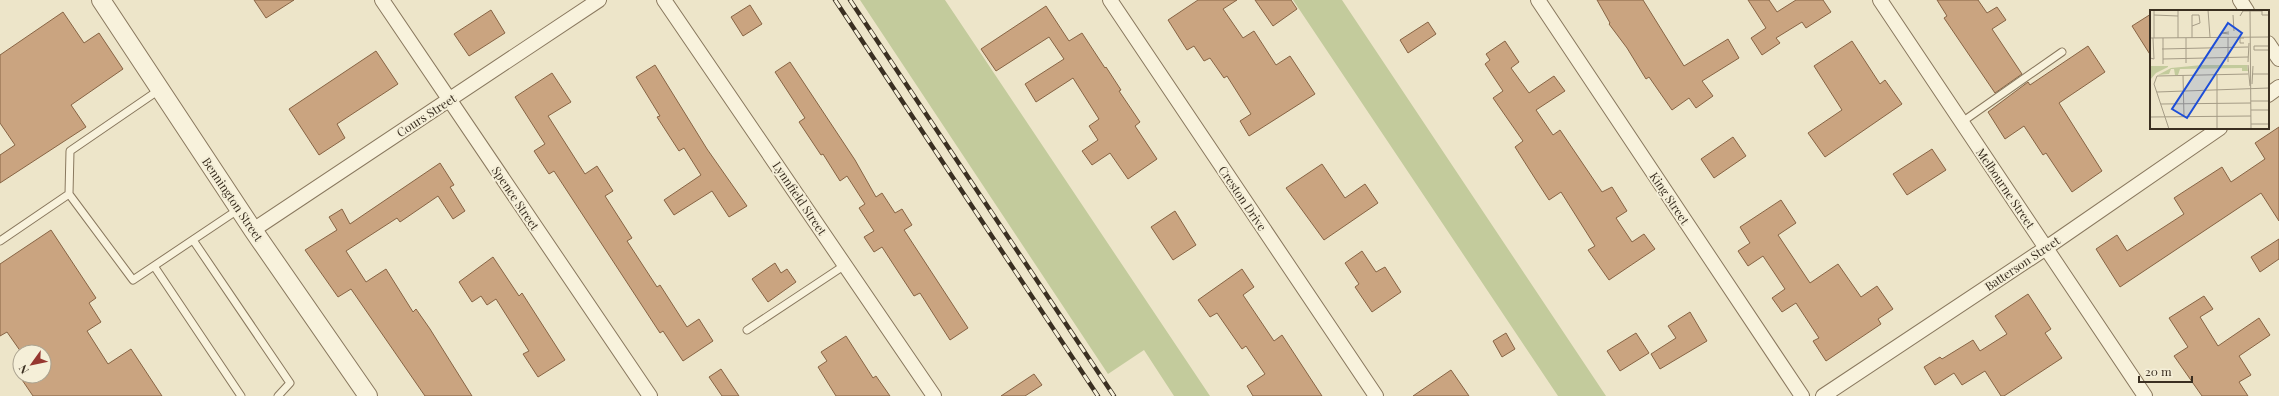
<svg xmlns="http://www.w3.org/2000/svg" width="2279" height="396" viewBox="0 0 2279 396" font-family="'Playfair Display',serif">
<style>
.green{fill:#c3cb9c}
.building{fill:#caa480;stroke:#876444}
.lines{fill:none;stroke-linecap:round;stroke-linejoin:round}
.service-casing{stroke:#89785e;stroke-width:9}
.minor-casing{stroke:#89785e;stroke-width:16}
.tertiary-casing{stroke:#89785e;stroke-width:20}
.service{stroke:#f8f2dc;stroke-width:7}
.minor{stroke:#f8f2dc;stroke-width:14}
.tertiary{stroke:#f8f2dc;stroke-width:18}
.rail-casing{stroke:#3a2f21;stroke-width:4.5}
.rail{stroke:#f5efd8;stroke-width:3;stroke-dasharray:9;stroke-linecap:butt}
.labels{text-anchor:middle;dominant-baseline:central;stroke-width:4;stroke-linejoin:round;paint-order:stroke}
.street-label{font-size:12px;fill:#3a2f21;stroke:#f5efd8}
.inset-road{fill:none;stroke:#a59c86;stroke-width:1}
.view{fill:#1d4ed8;fill-opacity:0.15;stroke:#1d4ed8;stroke-width:2}
.inset-edge{fill:none;stroke:#3a2f21;stroke-width:2}
</style>
<rect width="100%" height="100%" fill="#ede5c9"/>
<path class="green" d="M860,0H945L1210,396H1174L1144,350L1108,374Z
M1293,0H1342L1606,396H1558Z"/>
<path class="building" d="M254,0H294L266,18Z
M1198,0H1237L1223,9L1243,38L1254,31L1276,65L1290,56L1315,94L1249,136L1240,121L1251,114L1227,76L1224,78L1210,58L1204,61L1194,46L1187,50L1168,20Z
M1255,0H1291L1297,9L1273,26Z
M1597,0H1643L1684,66L1728,39L1739,58L1702,81L1713,96L1696,108L1689,98L1672,110L1649,77L1646,79L1627,48L1609,24L1610,23Z
M1748,0H1769L1777,12L1796,0H1823L1831,12L1806,28L1802,22L1776,38L1780,43L1762,55L1751,38L1766,28Z
M1937,0H1978L1987,13L1997,7L2006,20L1992,29L2022,74L1995,93L1944,18L1947,16Z
M750,5L762,24L743,36L731,17Z
M1046,6L1069,41L1082,33L1105,68L1106,67L1121,90L1119,91L1140,122L1135,126L1157,159L1128,179L1110,153L1092,165L1082,151L1098,140L1089,126L1099,119L1073,78L1036,102L1025,84L1064,59L1049,37L996,71L981,49Z
M491,10L505,33L469,56L454,34Z
M63,12L84,43L99,33L123,69L71,105L86,127L0,183V155L15,145L0,123V55Z
M2151,14V56L2132,26Z
M1428,22L1436,34L1408,53L1400,40Z
M1505,41L1519,62L1511,68L1529,93L1554,76L1565,91L1536,110L1553,135L1560,130L1602,192L1612,187L1627,211L1616,218L1632,242L1644,234L1655,249L1609,280L1588,250L1595,246L1561,192L1549,200L1536,180L1515,147L1523,141L1493,98L1503,91L1485,64L1490,60L1486,54Z
M1852,41L1880,84L1885,80L1902,104L1825,157L1808,133L1842,110L1814,66Z
M2088,46L2105,72L2059,103L2102,171L2072,192L2046,153L2043,155L2024,126L2005,139L1988,112L2028,82L2030,85Z
M376,51L398,84L337,124L345,138L319,155L289,109Z
M790,62L855,160L876,197L882,193L895,213L902,209L912,225L904,230L968,328L950,340L920,293L914,296L882,247L874,252L864,237L874,231L859,208L865,204L847,176L840,181L823,154L821,155L799,122L805,118L775,72Z
M655,65L707,149L747,206L729,217L712,191L674,215L664,200L701,175L684,148L679,151L657,117L660,116L636,77Z
M552,73L571,102L548,116L585,174L597,166L613,191L605,196L632,238L627,241L657,287L660,285L687,327L699,319L713,341L683,361L663,331L660,333L554,171L549,174L534,151L545,144L515,97Z
M2279,127V221L2261,193L2120,287L2096,249L2117,235L2127,251L2184,214L2174,198L2222,167L2231,182L2265,159L2255,143Z
M1733,137L1746,156L1714,178L1701,159Z
M1932,149L1946,170L1907,195L1893,174Z
M440,163L454,185L450,187L465,211L453,219L438,196L400,222L397,218L346,251L366,282L386,269L413,312L416,309L430,329L472,396H425L351,289L338,297L305,250L337,230L329,217L342,209L350,224Z
M1322,164L1345,198L1365,184L1378,203L1324,240L1286,188Z
M1781,200L1796,223L1778,235L1810,283L1838,264L1861,297L1877,286L1893,309L1878,319L1881,324L1826,361L1813,341L1819,338L1796,303L1782,312L1772,298L1785,289L1763,256L1748,266L1738,251L1750,243L1740,227Z
M1175,211L1196,245L1173,260L1151,227Z
M51,230L96,298L89,303L101,322L87,331L108,364L131,349L162,396H33L16,371L20,369V376H44V352H21L7,332L0,336V264Z
M2279,239V259L2260,272L2251,257Z
M1362,251L1376,272L1385,267L1401,292L1372,312L1355,287L1359,284L1345,263Z
M493,257L519,296L522,293L565,360L538,377L523,354L529,351L496,299L487,305L481,296L472,302L459,282Z
M775,263L781,273L787,269L796,282L768,302L752,279Z
M1242,269L1254,287L1243,295L1274,341L1282,335L1322,396H1253L1247,386L1265,374L1246,346L1242,349L1217,313L1210,317L1198,300Z
M2028,294L2051,329L2045,333L2062,358L2004,396H2001L1985,371L1962,385L1954,373L1935,385L1924,367L1940,357L1942,359L1973,340L1980,351L2007,334L1995,316Z
M2204,296L2213,309L2200,317L2218,346L2259,318L2270,335L2239,356L2251,375L2239,382L2248,396H2202L2174,356L2188,347L2169,318Z
M1690,312L1707,341L1660,369L1651,354L1676,338L1668,326Z
M1506,333L1515,349L1502,357L1493,341Z
M1636,333L1649,353L1620,371L1607,351Z
M846,336L873,378L876,376L890,396H836L818,367L827,361L821,352Z
M721,369L739,396H722L709,377Z
M1451,370L1469,396H1413Z
M1034,374L1042,385L1025,396H1001Z"/>
<g class="lines">
<defs>
<path id="service" d="M159,90L70,151L69,194L133,280L239,209
M1962,122L2062,52
M193,240L290,383L278,396
M0,241L69,194
M154,266L241,396
M747,330L845,265"/>
<path id="minor" d="M382,0L650,396
M664,0L934,396
M1110,0L1376,396
M1538,0L1802,396
M1880,0L2145,396
M2240,0L2247,11
M2268,43L2279,59
M2268,95L2279,87
M253,230L599,0
M1823,396L2046,248L2220,128"/>
<path id="tertiary" d="M101,0L253,230L368,396"/>
</defs>
<use href="#service" class="service-casing"/>
<use href="#minor" class="minor-casing"/>
<use href="#tertiary" class="tertiary-casing"/>
<use href="#service" class="service"/>
<use href="#minor" class="minor"/>
<use href="#tertiary" class="tertiary"/>
<defs>
<path id="rail" d="M835,0L1098,396
M850,0L1114,396"/>
</defs>
<use href="#rail" class="rail-casing"/>
<use href="#rail" class="rail"/>
</g>
<g class="labels">
<g class="street-label">
<text transform="translate(426 115) rotate(-33)">Cours Street</text>
<text transform="translate(2006 188) rotate(56)">Melbourne Street</text>
<text transform="translate(516 198) rotate(56)">Spence Street</text>
<text transform="translate(800 198) rotate(56)">Lynnfield Street</text>
<text transform="translate(1243 198) rotate(56)">Creston Drive</text>
<text transform="translate(1670 198) rotate(56)">King Street</text>
<text transform="translate(233 199) rotate(56)">Bennington Street</text>
<text transform="translate(2022 263) rotate(-34)">Batterson Street</text>
</g>
</g>
<g transform="translate(2150 10)">
<rect width="119" height="119" fill="#ede5c9"/>
<path d="M52,55H97L98,61H92V58L30,59L28,65H25L24,59H21L19,64L8,65L21,58ZM0,56H18V57L6,63L0,70Z" fill="#c3cb9c"/>
<path class="inset-road" d="M4,0V28M28,0V28M58,0L60,27M100,0L101,119M4,5L28,6M83,5L84,21M90,6L93,1H112V5H119M42,16L50,13L49,5H42V28M79,22L71,23L79,24M78,27V52M0,28L119,27M13,28V54M36,28V53M94,28H90V33H94M119,36H104V40H119M12,39L98,37M0,48L4,49L3,28M13,49L98,47M98,52L99,33M98,55L100,76M67,64V119M102,64H119M33,65L34,107M102,74L103,56M7,82L119,78M101,91H119M11,94L101,93M101,100H119M0,107L101,106M101,114H119M19,119L4,74L7,66L98,64"/>
<path class="view" d="M78,13L92,23L37,108L22,99Z"/>
<rect width="119" height="119" class="inset-edge"/>
</g>
<g transform="translate(32 364) rotate(237)"><circle r="19" fill="#f5efd8" stroke="#aaa28f"/>
<path d="M0-3L7 15L0 10L-7 15Z" fill="#963730"/>
<text y="-6" font-size="11" font-weight="bold" text-anchor="middle" fill="#3a2f21">N</text>
</g>
<path d="M2139 376v6h53v-6" fill="none" stroke="#3a2f21" stroke-width="2"/>
<text x="2145" y="376" font-size="12" fill="#3a2f21" stroke="#f5efd8" stroke-width="3" paint-order="stroke">20 m</text>
</svg>
